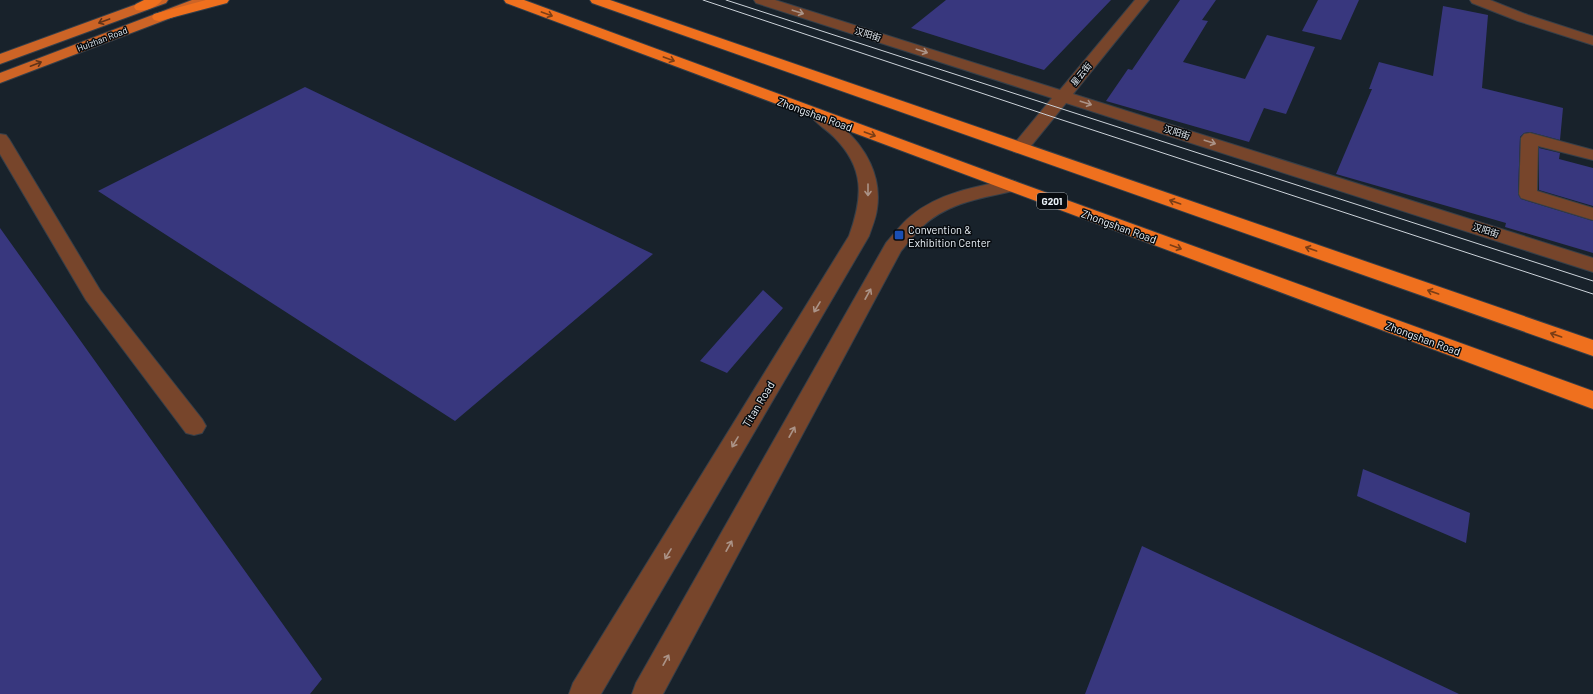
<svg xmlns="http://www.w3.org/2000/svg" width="1593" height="694" viewBox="0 0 1593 694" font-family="Barlow,'Noto Sans SC',sans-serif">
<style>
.building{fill:#38377e}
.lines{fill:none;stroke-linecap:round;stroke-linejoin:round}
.minor-casing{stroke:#363f48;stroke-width:2}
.major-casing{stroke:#363f48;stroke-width:2}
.highway-casing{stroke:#363f48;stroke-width:2}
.minor{fill:#77452b;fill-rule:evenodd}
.major{fill:#cd6426;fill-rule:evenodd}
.highway{fill:#ef701e;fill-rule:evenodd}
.tram{stroke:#ccd3da;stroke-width:1}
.oneway{stroke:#ab9387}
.oneway2{stroke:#7b3e16}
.oneway3{stroke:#603319}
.transit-dot{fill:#1a4fb4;stroke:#070b0f;stroke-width:1.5}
.labels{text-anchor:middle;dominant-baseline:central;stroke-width:3;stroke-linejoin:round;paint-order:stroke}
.far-street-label{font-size:9px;fill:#ebf2f8;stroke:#070b0f}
.shield{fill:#070b0f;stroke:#a7adb2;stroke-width:1}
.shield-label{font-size:10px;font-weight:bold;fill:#ebf2f8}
.street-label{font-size:11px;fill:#ebf2f8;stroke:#070b0f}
.poi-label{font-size:11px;fill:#ebf2f8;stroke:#070b0f;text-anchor:start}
</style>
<rect width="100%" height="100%" fill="#18222b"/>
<path class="building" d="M946,0H1111L1044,70L911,28Z
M1180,0H1216L1202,20L1208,21L1183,62L1245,79L1267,35L1315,47L1286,114L1264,108L1249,142L1106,101L1128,69L1132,70Z
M1318,0H1359L1341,40L1302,31Z
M1443,6L1488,15L1482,88L1563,108L1560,140L1530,132L1524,133L1520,137L1518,194L1521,199L1593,221V253L1505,227L1506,223L1336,174L1372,89H1369L1379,62L1433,76Z
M305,87L653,254L455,421L98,191Z
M1539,148L1560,153L1559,159L1593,168V206L1539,190Z
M0,228L322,679L310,694H0Z
M763,290L783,308L727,373L700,361Z
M1363,469L1470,513L1466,543L1357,496Z
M1142,546L1381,657L1459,694H1085Z"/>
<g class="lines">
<defs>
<path id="minor" d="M754,0H775L1060,90L1135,0H1149L1073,94L1593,258V272L1066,103L1026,152L1020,153L1014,152L1011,148L1014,144L1052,98L756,3Z
M1470,0H1490L1528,15L1593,36V45L1518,21L1472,3Z
M817,109C827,112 835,120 842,127C866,147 882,177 877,209C876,218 872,227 869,236L601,694H569L573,683L849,236C863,197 865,168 834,137C826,129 815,123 809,114L811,110Z
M1530,133L1593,150V160L1538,146L1537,191L1593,208V220L1521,198L1519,194L1521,138L1524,134Z
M0,134L6,135L9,139L100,290L202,419L206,426L202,433L194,435L186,433L86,300L0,154Z
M1011,180L1017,182L1020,186L1017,190C985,198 950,201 923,226C915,233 908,243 901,251L663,694H632L636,683L886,243C894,234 901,224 911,216C938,193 977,186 1011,180Z"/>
<path id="major" d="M148,0H168L166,3L0,64V54Z
M192,0H212L210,3L0,83V73Z"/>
<path id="highway" d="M144,0H162C157,7 144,12 136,10L134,7L136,4Z
M206,0H229L227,3L159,21L154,20L152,17L154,14Z
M504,0H524L1017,182L1593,391V409L506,3Z
M590,0H610L1593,340V356L592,3Z"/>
</defs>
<use href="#minor" class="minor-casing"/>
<use href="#major" class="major-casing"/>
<use href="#highway" class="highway-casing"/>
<use href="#minor" class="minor"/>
<use href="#major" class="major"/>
<use href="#highway" class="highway"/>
<path class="tram" d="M703,0L1047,115L1593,294
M726,0L1593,281"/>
</g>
<defs><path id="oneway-shaft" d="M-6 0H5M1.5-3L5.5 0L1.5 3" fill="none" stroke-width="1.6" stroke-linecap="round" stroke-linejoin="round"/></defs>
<g class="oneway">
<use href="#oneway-shaft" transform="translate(798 12) rotate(18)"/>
<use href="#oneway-shaft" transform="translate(922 51) rotate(18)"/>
<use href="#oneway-shaft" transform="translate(1086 103) rotate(18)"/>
<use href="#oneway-shaft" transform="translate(1210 142) rotate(18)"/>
<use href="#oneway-shaft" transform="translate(868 190) rotate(90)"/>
<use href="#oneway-shaft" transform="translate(868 294) rotate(-61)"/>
<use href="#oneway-shaft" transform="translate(817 307) rotate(121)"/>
<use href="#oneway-shaft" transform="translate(792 432) rotate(-61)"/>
<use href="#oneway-shaft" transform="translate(735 442) rotate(121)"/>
<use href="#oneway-shaft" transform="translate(729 546) rotate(-61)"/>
<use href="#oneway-shaft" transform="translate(668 554) rotate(121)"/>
<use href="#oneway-shaft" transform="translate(666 660) rotate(-61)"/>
</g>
<g class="oneway2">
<use href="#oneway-shaft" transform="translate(547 14) rotate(20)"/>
<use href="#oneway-shaft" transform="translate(669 59) rotate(20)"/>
<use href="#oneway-shaft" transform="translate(870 134) rotate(20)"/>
<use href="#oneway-shaft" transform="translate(1175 202) rotate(-161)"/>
<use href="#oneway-shaft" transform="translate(1176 247) rotate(20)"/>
<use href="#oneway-shaft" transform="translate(1311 249) rotate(-161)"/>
<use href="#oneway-shaft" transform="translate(1433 292) rotate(-161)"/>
<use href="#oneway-shaft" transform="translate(1556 335) rotate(-161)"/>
</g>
<g class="oneway3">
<use href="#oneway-shaft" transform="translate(104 21) rotate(160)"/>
<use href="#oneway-shaft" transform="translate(36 64) rotate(-21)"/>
</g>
<rect class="transit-dot" x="894" y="230" width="10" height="10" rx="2"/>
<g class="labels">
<g class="far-street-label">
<text transform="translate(868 34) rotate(18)">汉阳街</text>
<text transform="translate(102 39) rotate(-21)">Huizhan Road</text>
<text transform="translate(1081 74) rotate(-51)">星云街</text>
<text transform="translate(1177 132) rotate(18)">汉阳街</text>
<text transform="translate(1486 230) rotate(18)">汉阳街</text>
</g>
<rect class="shield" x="1037" y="193" width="30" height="16" rx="3"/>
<g class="shield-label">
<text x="1052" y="201">G201</text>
</g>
<g class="street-label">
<text transform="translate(815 114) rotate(20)">Zhongshan Road</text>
<text transform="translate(1119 226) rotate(20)">Zhongshan Road</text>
<text transform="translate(1423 338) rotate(20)">Zhongshan Road</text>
<text transform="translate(758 404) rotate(-59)">Titan Road</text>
</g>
<g class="poi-label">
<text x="908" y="229">Convention &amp;<tspan x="908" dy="13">Exhibition Center</tspan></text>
</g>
</g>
</svg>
